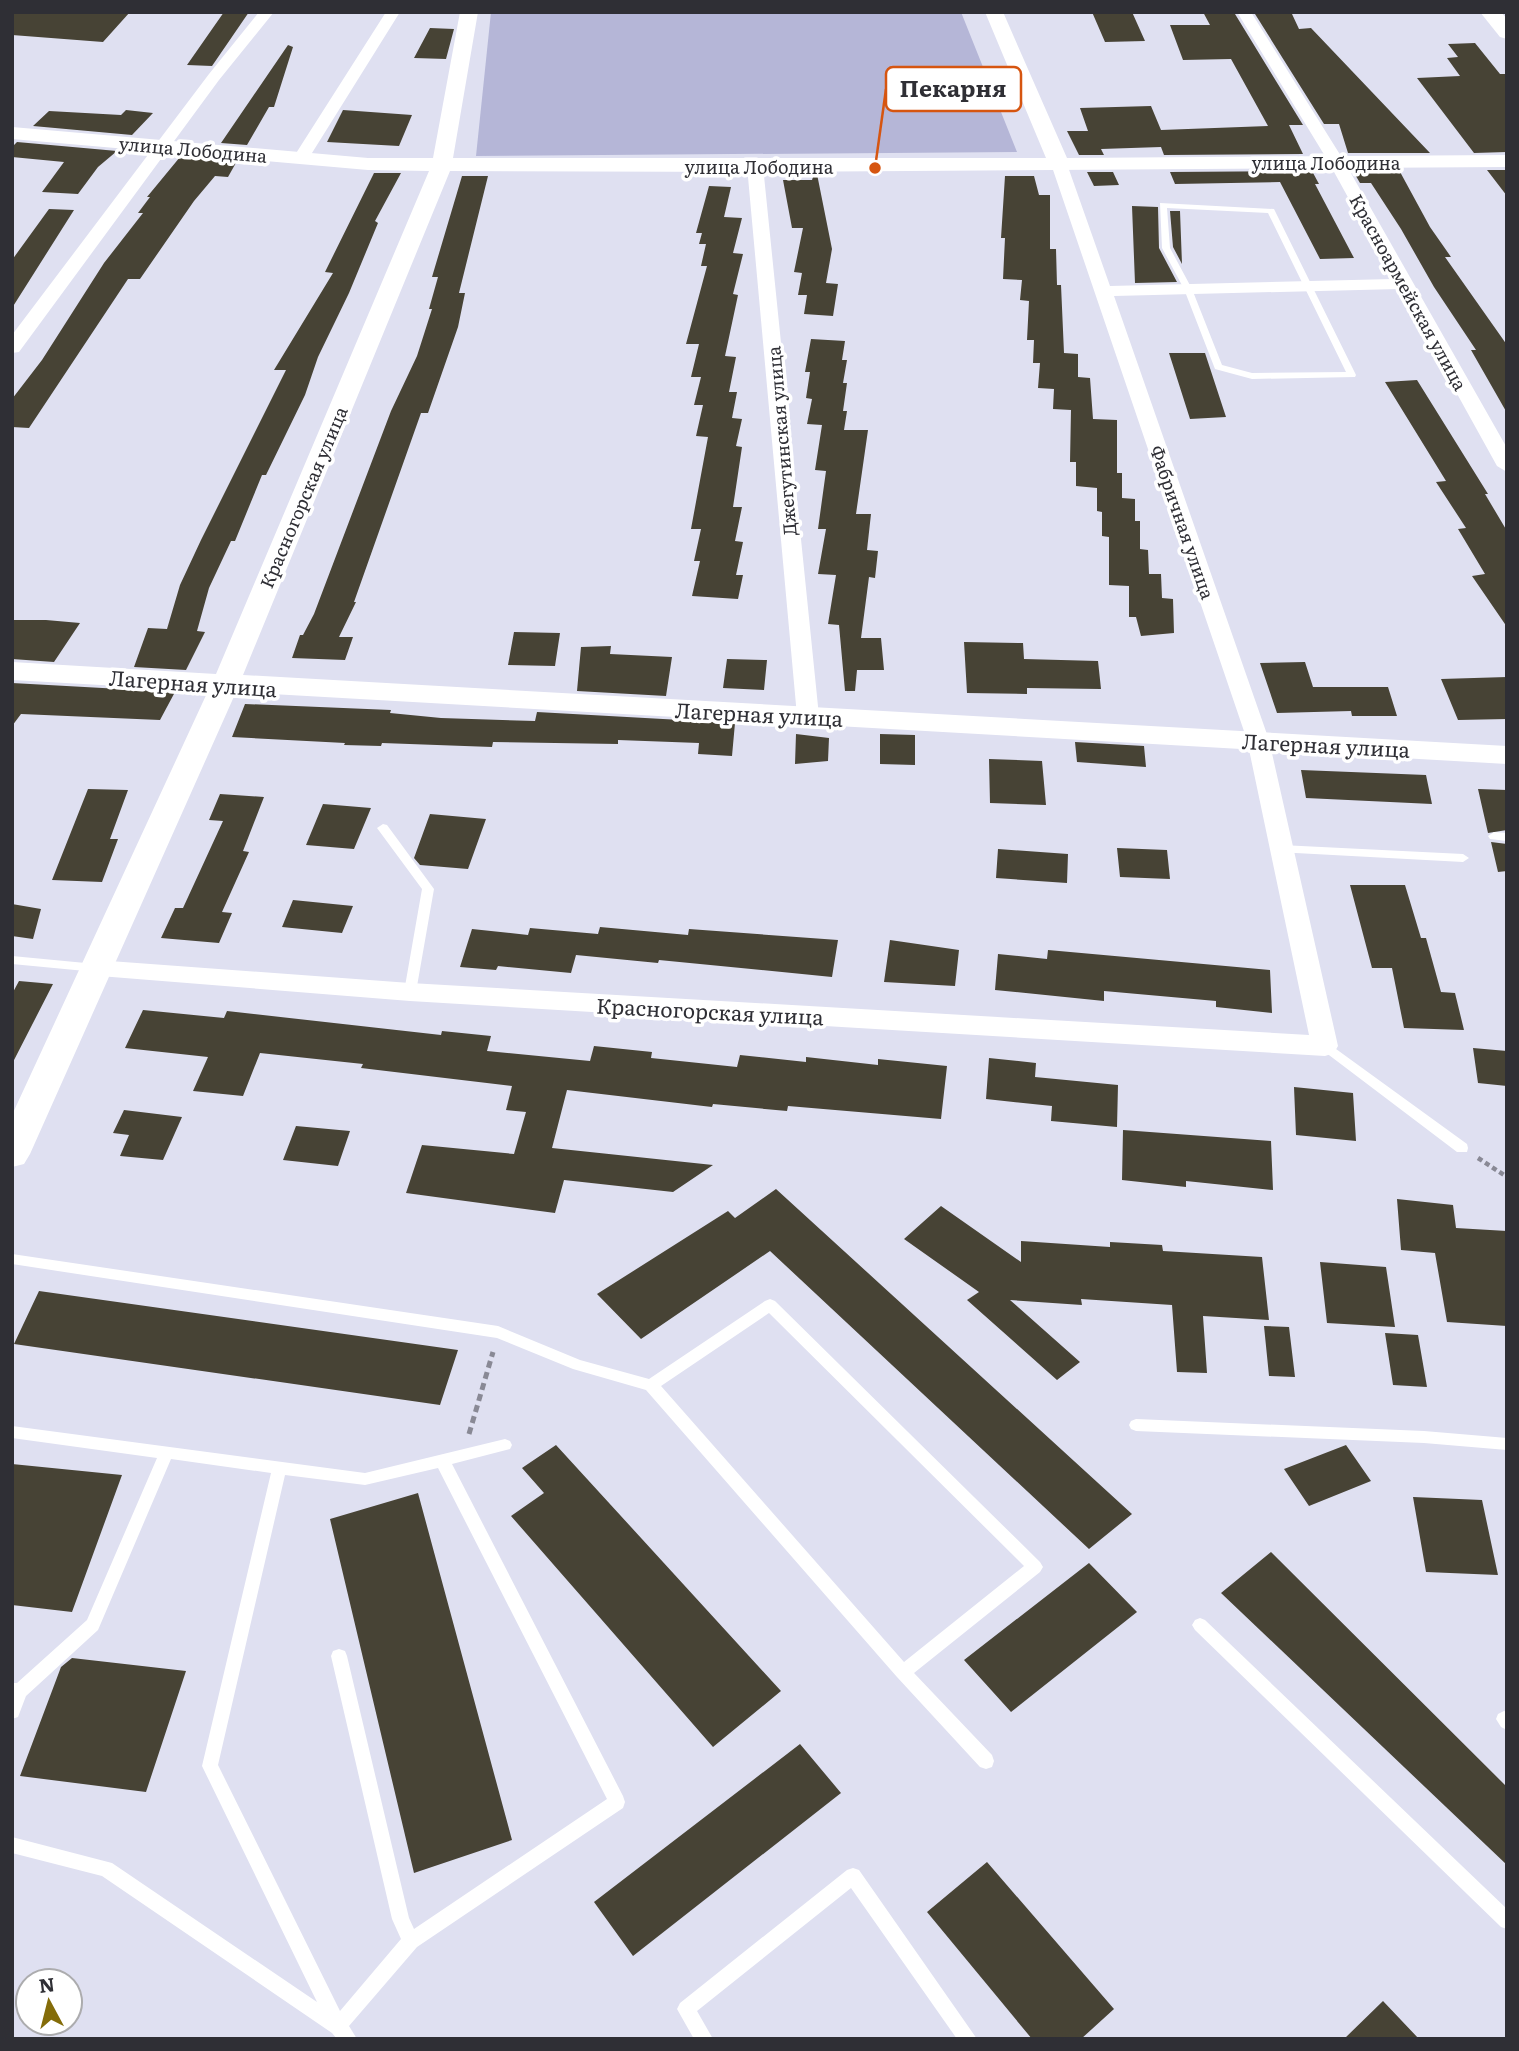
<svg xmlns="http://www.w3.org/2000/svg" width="1519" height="2051" viewBox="0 0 1519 2051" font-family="Literata,serif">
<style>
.green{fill:#b5b6d7}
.building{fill:#474335}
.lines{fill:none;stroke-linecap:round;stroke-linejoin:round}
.path-far1{stroke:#898995;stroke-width:4.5;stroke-dasharray:5 3.5;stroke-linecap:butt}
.path{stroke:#898995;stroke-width:5;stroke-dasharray:7 4.5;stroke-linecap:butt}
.service{fill:#fff;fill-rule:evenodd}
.minor{fill:#fff;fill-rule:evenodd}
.tertiary{fill:#fff;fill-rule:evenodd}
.secondary{fill:#fff;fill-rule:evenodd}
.labels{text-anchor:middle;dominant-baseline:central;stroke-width:7;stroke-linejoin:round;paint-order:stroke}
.far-street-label{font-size:18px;fill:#2f2f35;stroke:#fff}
.street-label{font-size:21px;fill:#2f2f35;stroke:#fff}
.leader{fill:none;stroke:#d65510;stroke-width:2.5}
.callout-dot{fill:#d65510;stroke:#fff;stroke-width:2.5}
.callout{fill:#fff;stroke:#d65510;stroke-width:2.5}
.callout-label{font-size:23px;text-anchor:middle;font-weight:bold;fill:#2f2f35}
</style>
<rect width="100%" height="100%" fill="#dfe0f1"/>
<path class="green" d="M491,12H961L1017,152L476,156Z"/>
<path class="building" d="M12,12H130L103,42L12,35Z
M224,12H249L212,66L187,65Z
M1092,12H1132L1145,41L1105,42Z
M1203,12L1235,14L1303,125H1289L1303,154L1164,155L1161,147L1101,149L1104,155H1079L1067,131H1088L1080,108L1151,106L1161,130L1268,126L1231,59L1183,60L1170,25H1210Z
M1255,14H1292L1299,29L1311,28L1430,153H1348L1339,124H1324Z
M430,28L454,29L446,59L414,58Z
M1475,43L1500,74H1507V152L1474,153L1417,78L1460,76L1447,58L1458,57L1448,44Z
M288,45L293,47L274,107H269L247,145L221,143Z
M126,110L153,113L132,135L33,126L49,111L121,115Z
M343,110L412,115L399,146L327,142Z
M17,142L117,151L98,167L78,194L42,192L64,162L12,157V147Z
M180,157L237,161L228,177L215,176L194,201L140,279H128L29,428L12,427V399L42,360L104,263L143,213H138L150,197H147Z
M1399,170L1430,227L1451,257H1445L1507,345V413L1471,350H1476L1434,287L1401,229L1371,183H1360L1353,171Z
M1487,170H1507V196Z
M1312,171L1319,184H1315L1354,258L1320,259L1280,182L1175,184L1170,172Z
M1087,172H1113L1119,185L1094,186Z
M374,173H401L375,221L378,223L349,293L318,357L305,395L266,475H262L235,541H231L209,588L197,631L205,632L186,670L134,667L148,628L167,629L180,585L201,540L286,370H274L333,273L325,272Z
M814,174H817L832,249L826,283L838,284L833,316L804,314L807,295H798L802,273L794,272L803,228H792L783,180H812Z
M462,176H488L459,293H465L458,327L428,413H421L354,602H356L339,637H353L345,660L292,658L300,635H303L314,614L391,411L417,356L432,309H429L438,277H432Z
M1005,176H1034L1039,195H1050V249H1056L1057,285H1061L1064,353L1078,354V377L1090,378L1093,419L1117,420V473H1122V498L1135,499V521H1140V549L1148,550L1149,574H1161L1162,598L1173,599L1174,633L1141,636L1136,617H1129V586L1109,585V537L1102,536V512L1097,511V488L1076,486V462H1070L1071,410L1053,409L1054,389L1038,388L1040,363H1033L1034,340H1027L1029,301L1020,300L1022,280L1003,279L1005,238H1001Z
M709,186L731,187L724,217L742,218L733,253L743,254L733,294L738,295L725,356L736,357L729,392H737L732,418L742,419L736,446L742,447L733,507H742L735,541L743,542L736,575H743L738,599L692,596L700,561H694L701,529H691L708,437L696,436L703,405H694L701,377H691L699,344H686L707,266H701L706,244H699L702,233H696Z
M1132,206L1158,207L1159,248L1177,282L1135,283Z
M49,209L74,210L12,308V260Z
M1170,211H1180L1182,264L1173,247Z
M811,339L845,341L842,360H847L843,383H847L843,411H847L844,430H868L856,514H871L867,550L878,551L875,578L869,577L861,638H881L884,670H857L855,691H845L839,625L828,624L836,575L818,574L826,529H818L826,471L815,470L822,425L807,424L812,399L806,398L810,372H805Z
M1169,353H1205L1226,417L1190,419Z
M1417,380L1488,494H1485L1507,531V627L1472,576L1485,574L1458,529L1466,528L1436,482L1446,481L1385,382Z
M12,620H46L80,623L54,662L12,659Z
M514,632L560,633L555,666L508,665Z
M964,642L1023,643L1024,659L1098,661L1101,689L1027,688V694L967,693Z
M611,646L610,654L672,657L666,696L577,691L581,647Z
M727,659L767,660L764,690L723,688Z
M1305,662L1313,687H1388L1397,716H1352L1351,711L1277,713L1260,663Z
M1507,677V719L1458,720L1441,679Z
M12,683L175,692L160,720L21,714L12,726Z
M245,704L391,710L390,713L441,718L535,721L537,712L735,723L732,756L698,754L699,743L618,740V744L493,742L492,747L382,743L381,746L344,745L345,743L232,737Z
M796,734L829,738L828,761L795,764Z
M880,734L915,735V765L880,764Z
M1075,742L1144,746L1146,767L1077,762Z
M989,759L1042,761L1046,805L990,803Z
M1301,770L1426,775L1432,804L1306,798Z
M88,789L128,790L110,839H118L102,882L52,880Z
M1478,789L1507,790V830L1488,833Z
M220,794L264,797L243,851L249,852L222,912L232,913L219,943L161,938L175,908H183L223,821L209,820Z
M323,804L371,808L354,849L306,845Z
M430,814L486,819L468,869L420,865L414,858Z
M1491,842L1507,844V871L1498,872Z
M1117,848L1167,850L1170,879L1120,877Z
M998,849L1068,854L1067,883L996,878Z
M1350,885H1405L1421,938H1426L1441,992L1455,993L1464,1030L1404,1028L1392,968H1372Z
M293,900L353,906L342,933L282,927Z
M12,904L41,909L33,939L12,936Z
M600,927L688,935L689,929L838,940L832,977L659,960L658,963L576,955L571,973L498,966L496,970L460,967L472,929L528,935L530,928L598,934Z
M890,940L959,950L955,986L884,982Z
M1048,950L1270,970L1272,1013L1216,1007V1001L1104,991V1001L995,990L998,954L1047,959Z
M19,981L53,984L12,1064V994Z
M143,1010L224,1018L227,1011L441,1035L442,1031L491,1036L487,1051L590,1061L594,1046L652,1052L651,1058L737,1067L740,1055L806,1062V1057L878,1065V1059L947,1066L941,1119L788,1106L787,1111L713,1104L712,1107L567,1090L552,1148L713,1165L673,1192L564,1180L555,1213L406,1193L422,1145L514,1154L526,1112L506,1110L512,1086L361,1068L363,1064L260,1053L243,1096L193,1091L208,1057L125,1048Z
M1473,1048L1507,1051V1086L1478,1083Z
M989,1058L1036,1063L1035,1077L1118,1085L1117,1127L1051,1121L1052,1106L986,1099Z
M1294,1087L1353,1093L1356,1141L1296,1135Z
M124,1110L182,1117L163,1160L120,1156L129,1135L113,1133Z
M296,1126L350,1131L338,1166L283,1160Z
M1123,1130L1271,1141L1273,1190L1186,1181V1187L1122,1180Z
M776,1189L1132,1514L1089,1549L770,1251L641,1339L597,1294L728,1211L735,1218Z
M1397,1199L1453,1205L1456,1228L1507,1231V1326L1447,1322L1435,1253L1401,1250Z
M941,1206L1021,1262V1241L1110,1247V1242L1162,1245L1163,1251L1262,1257L1269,1320L1203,1316L1207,1373L1177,1372L1172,1305L1081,1299L1082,1305L1010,1300L1080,1362L1057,1380L967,1300L979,1292L904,1239Z
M1320,1262L1386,1267L1395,1327L1327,1323Z
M39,1291L458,1350L440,1405L14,1344Z
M1264,1326L1289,1327L1295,1377L1269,1376Z
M1385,1333L1418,1335L1427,1387L1393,1385Z
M556,1445L781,1691L713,1747L511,1516L544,1493L522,1468Z
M1346,1445L1371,1481L1309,1506L1284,1469Z
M12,1464L122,1475L72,1612L12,1605Z
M418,1493L512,1840L414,1873L330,1519Z
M1413,1497L1482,1500L1498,1575L1426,1572Z
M1271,1552L1507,1787V1865L1221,1593Z
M1089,1563L1137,1612L1011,1712L964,1660Z
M72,1658L186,1671L146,1792L20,1776L61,1667Z
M800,1744L841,1793L633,1956L594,1902Z
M987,1862L1114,2009L1081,2039H1032L927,1912Z
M1383,2001L1419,2039H1344Z"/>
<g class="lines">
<path class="path-far1" d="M1478,1158L1507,1177"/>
<path class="path" d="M469,1434L493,1352"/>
<path class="service" d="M1160,203L1274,209L1356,375L1355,377L1252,379L1215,369L1184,289L1162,248ZM1167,208L1268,213L1346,372L1252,373L1222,365L1192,289L1170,248Z
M383,824L387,825L434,889L416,992L410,996L404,992L422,889L377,828Z
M1494,832L1507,833V841L1490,839L1488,836Z
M1281,845L1463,854L1469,858L1463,862L1277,852L1275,849Z
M12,956L96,964L102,968L96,972L12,964Z
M1325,1041L1467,1144L1468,1148L1467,1152H1457L1321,1049L1319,1046L1321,1043Z
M12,1254L498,1326L580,1360L649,1379L765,1301L770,1299L775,1301L1040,1562L1043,1567L1040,1572L914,1673L992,1755L994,1761L992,1767L986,1769L980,1767L897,1677L646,1390L573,1369L497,1338L12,1264ZM769,1313L1024,1566L904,1662L661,1386Z
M1136,1419L1424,1431L1507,1438V1450L1424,1443L1136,1431L1131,1429L1129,1425L1131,1421Z
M12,1426L365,1473L505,1439L510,1441L512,1445L510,1449L452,1464L623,1796L625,1802L623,1808L417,1947L349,2026L357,2039H337L332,2033L102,1876L12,1853V1837L112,1863L317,2002L202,1766L271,1473L171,1459L98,1630L26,1696L18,1717L12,1719V1683H17L87,1620L157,1458L12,1438ZM438,1468L607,1799L414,1929L409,1918L347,1656L345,1651L339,1649L333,1651L331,1656L392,1919L401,1939L340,2011L218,1765L285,1475L365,1485Z
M1200,1618L1205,1620L1507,1909V1929L1501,1927L1195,1630L1192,1625L1195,1620Z
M1504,1711L1507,1712V1730L1501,1727L1496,1719L1498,1714Z
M853,1868L859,1870L977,2039H957L851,1888L697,2011L713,2039H694L677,2009L680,2003L847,1870Z"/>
<path class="minor" d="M259,12H274L219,80L19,352L12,353V335L209,74Z
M386,12H400L307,161H295L293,158Z
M1237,12H1251L1344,161L1507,448V472L1497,466L1399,289L1114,296L1269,740L1338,1046L1334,1053L1325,1056L410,1001L87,975L83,969L87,963L96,960L410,983L1309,1035L1247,740L1051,164L1059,159L1067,164L1110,286L1393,279L1328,161Z
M755,161L763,166L819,716L816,721H800L797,716L747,166Z"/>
<path class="tertiary" d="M460,12H478L453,158H1046L985,12H1003L1067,158L1507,155V167L755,172L450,171L243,675L1507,746V764L236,692L30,1154L24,1164L12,1167V1115L208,691L12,680V662L216,674L429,171L368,170L12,139V127L368,158H433Z"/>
<path class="secondary" d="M1480,12H1501L1507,19V39L1500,37Z"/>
</g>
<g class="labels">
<g class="far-street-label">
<text transform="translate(193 149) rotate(5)">улица Лободина</text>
<text x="1326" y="162">улица Лободина</text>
<text x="759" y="166">улица Лободина</text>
<text transform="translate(1409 292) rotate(61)">Красноармейская улица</text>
<text transform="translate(781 441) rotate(-95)">Джегутинская улица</text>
<text transform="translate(303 497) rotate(-67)">Красногорская улица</text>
<text transform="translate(1183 522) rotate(71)">Фабричная улица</text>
</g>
<g class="street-label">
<text transform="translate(193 682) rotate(4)">Лагерная улица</text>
<text transform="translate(759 713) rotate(3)">Лагерная улица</text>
<text transform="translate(1326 744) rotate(3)">Лагерная улица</text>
<text transform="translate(710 1010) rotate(3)">Красногорская улица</text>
</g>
</g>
<path class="leader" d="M875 168L886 89"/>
<circle class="callout-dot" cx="875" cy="168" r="7"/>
<rect class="callout" x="886" y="67" width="135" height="44" rx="7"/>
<g class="callout-label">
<text x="953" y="97">Пекарня</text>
</g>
<rect width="1519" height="2051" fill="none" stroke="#2f2f35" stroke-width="28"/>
<g transform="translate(49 2002) rotate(353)"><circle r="33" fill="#ffffff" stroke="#acacae" stroke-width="2"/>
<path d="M0-5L12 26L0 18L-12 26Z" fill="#846c09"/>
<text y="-10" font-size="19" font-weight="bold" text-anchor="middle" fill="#2f2f35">N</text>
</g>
</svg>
